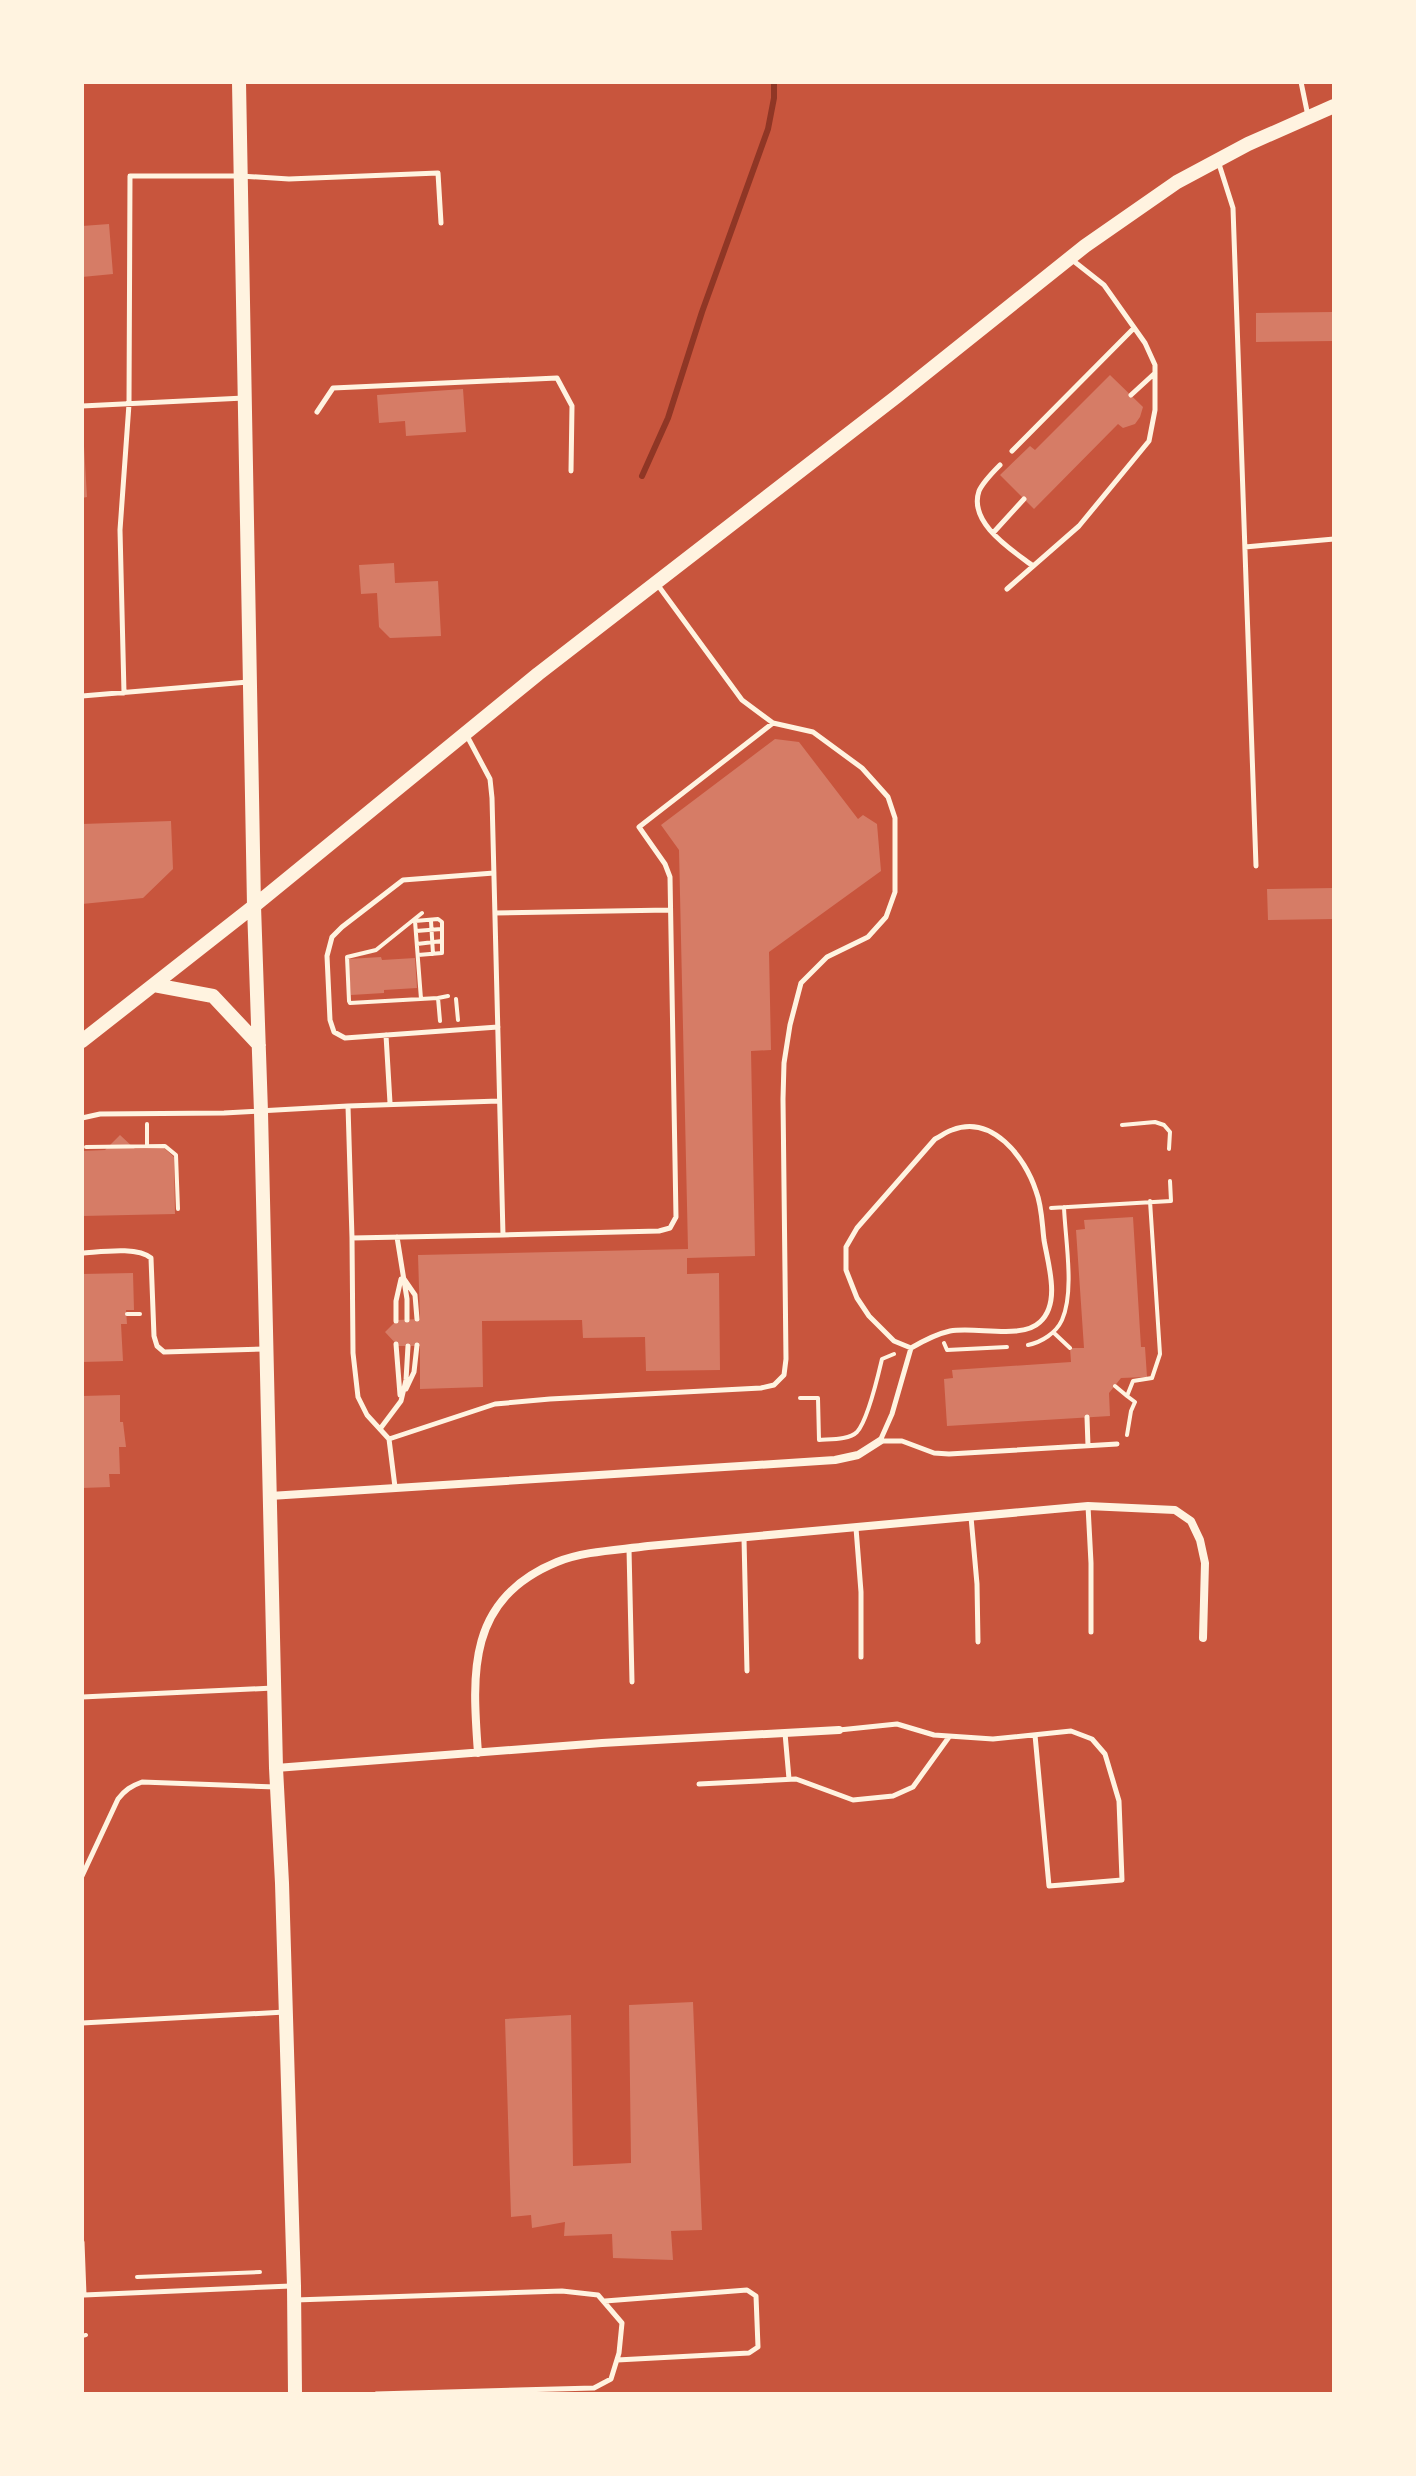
<svg xmlns="http://www.w3.org/2000/svg" width="1416" height="2476" viewBox="0 0 1416 2476" font-family="'DejaVu Sans',sans-serif">
<style>
.lines{fill:none;stroke-linecap:round;stroke-linejoin:round}
.stream{stroke:#8f3625;stroke-width:6}
.building{fill:#d67c66}
.path{stroke:#fff3e0;stroke-width:4}
.service{stroke:#fff3e0;stroke-width:5}
.minor{stroke:#fff3e0;stroke-width:8}
.secondary{stroke:#fff3e0;stroke-width:14}
</style>
<rect width="100%" height="100%" fill="#c8553d"/>
<g class="lines">
<path class="stream" d="M642,476L668,418L702,312L768,129L774,98V82"/>
</g>
<path class="building" d="M109,224L113,274L82,277V226Z
M1334,312V341L1256,342V313Z
M1110,375L1143,407L1140,417L1135,424L1123,428L1118,424L1034,509L1000,475L1030,446L1035,450Z
M463,389L466,432L406,436L405,421L379,423L377,395Z
M82,446H84L87,497L82,498Z
M394,563L395,583L438,581L441,636L390,638L379,627L377,593L361,594L359,565Z
M775,739L799,742L858,819L863,815L877,824L881,871L769,952L771,1050L751,1051L755,1256L687,1258V1274L719,1273L720,1370L646,1371L645,1337L583,1338L582,1320L482,1321L483,1387L420,1389V1346H398L385,1332L397,1320L420,1319L418,1255L688,1249L679,850L661,825Z
M171,821L173,869L143,898L82,904V824Z
M1334,888V919L1268,920L1267,889Z
M381,957L382,960L415,958L417,988L384,990V993L351,995L348,959Z
M120,1135L135,1149L164,1148L174,1157L175,1214L82,1216V1151L105,1150Z
M1133,1217L1141,1347H1145L1147,1377L1121,1378L1109,1393L1110,1416L947,1426L944,1379L953,1378L952,1370L1071,1362L1070,1348H1084L1076,1230L1085,1229L1084,1220Z
M133,1273L134,1310H126L127,1324H121L123,1361L82,1362V1274Z
M120,1395V1422H123L126,1447H119L120,1474H109L110,1487L82,1488V1396Z
M693,2002L702,2230L671,2231L673,2260L613,2258L612,2234L564,2236L565,2222L532,2228L531,2215L511,2217L505,2019L571,2015L573,2166L631,2163L629,2005Z"/>
<g class="lines">
<path class="path" d="M422,913L376,950L347,957L349,1001L350,1003L438,998
M415,921L438,919L442,922V953L418,955
M415,921L421,999
M431,921L433,954
M416,931L441,929
M417,944L442,941
M456,999L458,1020
M440,1021L438,998L448,996
M147,1124V1146
M1122,1125L1155,1122L1164,1125L1170,1132L1169,1149
M86,1147L165,1146L176,1155L178,1209
M1051,1208L1171,1201L1170,1181
M127,1314H140
M1053,1332L1070,1348
M944,1343L947,1350L1007,1347
M1028,1345C1042,1342 1056,1333 1062,1320C1075,1291 1065,1238 1064,1207
M1115,1386L1127,1396
M800,1398H818L819,1440C830,1439 849,1440 857,1432C868,1420 878,1376 882,1359L894,1354
M1127,1435L1131,1411L1135,1402L1127,1396L1133,1381L1152,1378L1160,1354L1150,1201
M137,2277L260,2272
M82,2336L86,2335"/>
<path class="service" d="M1301,82L1308,116
M1219,164L1233,208L1256,866
M1131,395L1155,373
M82,406L244,398
M317,412L333,388L557,378L572,406L571,471
M1012,451L1134,328
M1000,465C993,472 983,482 979,491C968,523 1012,550 1033,566
M993,533L1024,499
M1245,547L1334,539
M1007,589L1079,526L1149,441L1155,410V365L1145,343L1104,285L1071,259
M124,693L120,530L129,404L130,176H240L289,179L438,173L441,223
M82,696L248,682
M494,873L403,880L342,927L332,937L327,956L330,1020L334,1032L345,1038L498,1027
M495,913L670,910
M386,1035L390,1103
M348,1106L499,1101
M82,1118L100,1114L224,1113L348,1106L352,1238L503,1235L492,798L490,779L466,734
M503,1235L659,1231L670,1228L676,1217L670,877L665,864L639,827L773,723
M397,1237L407,1299V1320
M352,1238L353,1353L358,1397L367,1415L389,1439L395,1487
M82,1253C100,1252 137,1246 151,1258L154,1336L157,1346L164,1352L265,1349
M404,1279L415,1295L417,1319
M396,1321V1301L401,1279
M396,1344L400,1395
M911,1348L894,1341L869,1316L857,1298L846,1270V1247L857,1228L935,1139C941,1136 946,1132 952,1130C992,1114 1025,1157 1036,1191C1042,1206 1042,1224 1044,1240C1048,1264 1061,1303 1040,1322C1022,1340 975,1326 950,1331C936,1334 923,1341 911,1348L892,1414L880,1441H902L934,1453L949,1454L1117,1444
M406,1389L414,1372L417,1345
M1087,1417L1088,1446
M380,1429L401,1401L406,1380L408,1346
M389,1439L495,1404L550,1399L761,1388L774,1385L784,1375L786,1359L783,1099L784,1063L790,1025L801,983L827,957L868,937L886,917L895,892V818L888,797L862,768L813,732L773,723L742,700L657,584
M1088,1506L1091,1563V1632
M971,1517L977,1584L978,1642
M856,1528L861,1592V1657
M744,1538L747,1671
M629,1549L632,1682
M82,1697L273,1688
M839,1730L897,1724L934,1735L993,1739L1071,1731L1092,1739L1105,1754L1119,1801L1122,1880L1049,1886L1035,1735
M785,1733L789,1779
M699,1784L796,1779L853,1800L893,1796L913,1787L949,1737
M82,1876L118,1799C125,1790 131,1786 142,1782L276,1787
M82,2023L285,2012
M82,2242L84,2295L291,2286
M295,2300L562,2291L598,2295L622,2323L619,2353L611,2379L594,2388L376,2394
M605,2301L747,2290L756,2296L758,2347L749,2353L617,2360"/>
<path class="minor" d="M270,1496L835,1460L858,1455L880,1441
M478,1753C472,1672 467,1599 557,1562C584,1551 619,1550 648,1546L1088,1506L1175,1510L1191,1521L1200,1540L1205,1563L1203,1638
M276,1768L602,1743L839,1730"/>
<path class="secondary" d="M239,82L254,906L261,1112L276,1768L282,1883L294,2286L295,2394
M154,985L213,996L259,1045
M82,1041L254,906L538,674L896,397L1085,246L1177,182L1248,144L1334,106"/>
</g>
<rect width="1416" height="2476" fill="none" stroke="#fff3e0" stroke-width="168"/>
</svg>
